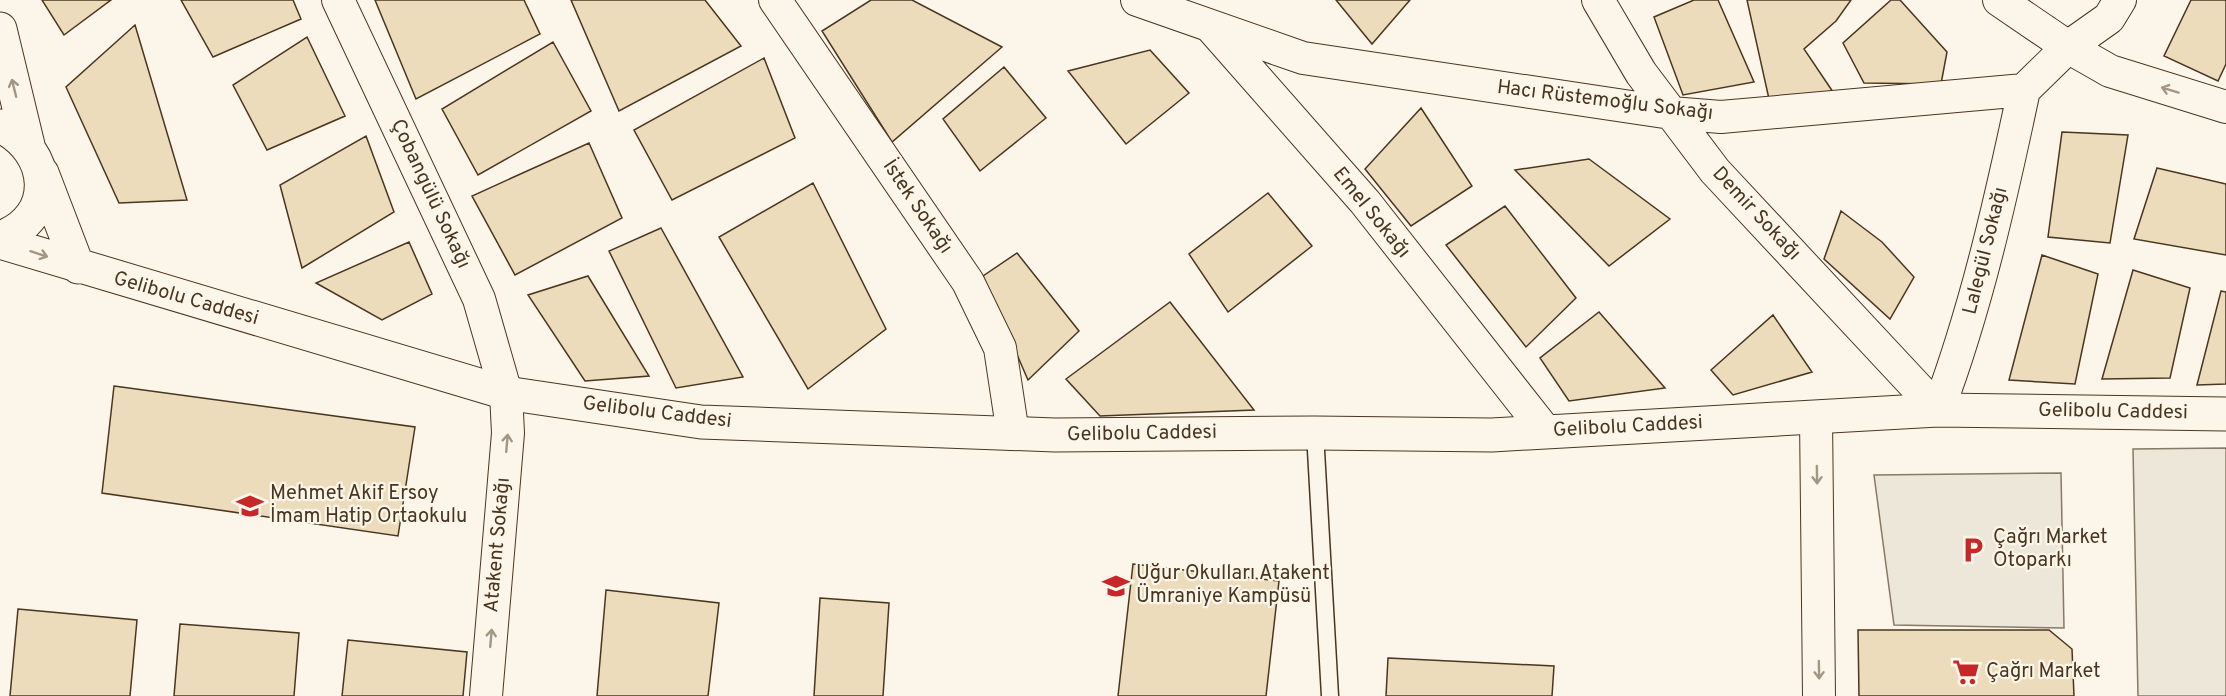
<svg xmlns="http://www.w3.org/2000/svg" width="2226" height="696" viewBox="0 0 2226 696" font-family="Overpass,sans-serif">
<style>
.parking{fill:#ede7d9;stroke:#887966;stroke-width:1.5}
.building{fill:#ecdcbc;stroke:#4a3520;stroke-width:1.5}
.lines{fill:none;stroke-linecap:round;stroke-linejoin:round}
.lane-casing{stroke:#4a3520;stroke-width:19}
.street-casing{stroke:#4a3520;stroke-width:34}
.secondary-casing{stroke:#4a3520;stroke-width:35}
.lane{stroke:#fbf6e9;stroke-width:16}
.street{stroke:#fbf6e9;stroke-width:32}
.secondary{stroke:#fbf6e9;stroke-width:33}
.oneway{stroke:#a29684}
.labels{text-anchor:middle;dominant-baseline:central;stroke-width:4.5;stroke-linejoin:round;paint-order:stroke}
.street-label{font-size:20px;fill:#4a3520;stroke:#fbf6e9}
.poi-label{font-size:20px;fill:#4a3520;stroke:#fbf6e9;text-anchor:start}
</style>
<rect width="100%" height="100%" fill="#fbf6e9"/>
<path class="parking" d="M2226,448V696H2138L2133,449Z
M2061,473L2064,628L1894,625L1874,475Z"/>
<path class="building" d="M42,0H111L64,35Z
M181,0H293L301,19L213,57Z
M375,0H524L540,34L416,99Z
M571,0H705L741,46L619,111Z
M871,0H912L1002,47L892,142L822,31Z
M1336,0H1410L1372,44Z
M1694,0H1718L1754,82L1683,95L1654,17Z
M1747,0H1851L1836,21L1804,49L1833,92L1769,99Z
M1891,0H1900L1947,52L1941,84L1864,83L1843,43Z
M2191,0H2226V64L2218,81L2164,56Z
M135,25L187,200L119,203L66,87Z
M307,37L345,116L267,150L233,85Z
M553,42L591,111L478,175L442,109Z
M1150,50L1189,93L1126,144L1068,71Z
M764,58L795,138L672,200L634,130Z
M1004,67L1046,118L980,171L943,119Z
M1421,108L1472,186L1411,226L1365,169Z
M2062,132L2128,135L2110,243L2048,237Z
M366,136L394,212L302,268L280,185Z
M589,143L622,218L515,275L472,196Z
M1589,159L1670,219L1609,266L1515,170Z
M2157,168L2226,184V255L2134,239Z
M813,183L886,329L808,389L719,237Z
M1268,193L1312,246L1228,312L1189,254Z
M1505,206L1576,298L1526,347L1446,245Z
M1841,211L1882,242L1914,277L1890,319L1824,259Z
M661,228L743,377L676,388L609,251Z
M409,242L432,294L382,320L316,283Z
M1017,253L1079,331L1028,380L983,276Z
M2042,255L2098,274L2075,384L2009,380Z
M2133,270L2190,288L2170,378L2102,379Z
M588,276L649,376L585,381L528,295Z
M2221,291L2226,292V384L2197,385Z
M1170,302L1254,410L1100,416L1066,379Z
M1599,312L1665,388L1569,401L1540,358Z
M1773,315L1812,372L1733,395L1711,370Z
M114,386L415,427L398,536L102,493Z
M1133,564L1279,581L1266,696H1118Z
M606,590L719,603L708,696H597Z
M820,598L889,603L883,696H814Z
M18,609L137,620L130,696H10Z
M180,624L299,633L294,696H174Z
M1858,630H2049L2072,649L2074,696H1859Z
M348,640L467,652L463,696H342Z
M1388,658L1554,666L1552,696H1386Z"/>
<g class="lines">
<defs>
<path id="lane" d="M1315,433L1330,696"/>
<path id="street" d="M338,0L479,299L506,393L508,433L486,696
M775,0L968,282L1000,348L1013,434
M1137,0L1303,58L1671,113L1721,117L2024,90L2068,47L2109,18L2120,0
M1598,0L1641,73L1715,171L1938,410C1977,306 2001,198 2024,90
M1999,0L2068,47L2110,71L2226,107
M1211,27L1365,202L1546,432
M1816,417L1819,696"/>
<path id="secondary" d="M0,29L28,145
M0,126C52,151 58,217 0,238
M42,173L78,267
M0,242L506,393L701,422L1055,435L1315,433L1492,435L1938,410L2226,414"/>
</defs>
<use href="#lane" class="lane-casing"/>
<use href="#street" class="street-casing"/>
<use href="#secondary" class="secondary-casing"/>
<use href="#lane" class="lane"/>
<use href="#street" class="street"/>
<use href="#secondary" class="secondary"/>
</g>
<defs><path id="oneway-shaft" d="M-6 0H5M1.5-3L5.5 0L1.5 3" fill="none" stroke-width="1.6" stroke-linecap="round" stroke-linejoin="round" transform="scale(1.5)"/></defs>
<g class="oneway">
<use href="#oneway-shaft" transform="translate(14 88) rotate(-104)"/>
<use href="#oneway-shaft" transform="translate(2170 90) rotate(-163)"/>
<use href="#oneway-shaft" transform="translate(39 254) rotate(18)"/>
<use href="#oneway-shaft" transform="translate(507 443) rotate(-85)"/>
<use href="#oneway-shaft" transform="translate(1817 475) rotate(89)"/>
<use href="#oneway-shaft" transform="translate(491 638) rotate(-85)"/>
<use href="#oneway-shaft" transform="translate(1819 670) rotate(89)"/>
</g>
<defs>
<symbol id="school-bare" viewBox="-9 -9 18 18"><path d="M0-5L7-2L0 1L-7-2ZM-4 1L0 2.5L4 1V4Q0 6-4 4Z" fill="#c62828" stroke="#fbf6e9" stroke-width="2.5" paint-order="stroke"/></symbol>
<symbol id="parking-bare" viewBox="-9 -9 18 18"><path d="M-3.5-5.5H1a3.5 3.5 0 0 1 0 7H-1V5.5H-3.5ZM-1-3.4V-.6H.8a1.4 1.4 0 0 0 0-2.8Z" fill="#c62828" stroke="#fbf6e9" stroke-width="2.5" paint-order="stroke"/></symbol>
<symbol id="supermarket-bare" viewBox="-9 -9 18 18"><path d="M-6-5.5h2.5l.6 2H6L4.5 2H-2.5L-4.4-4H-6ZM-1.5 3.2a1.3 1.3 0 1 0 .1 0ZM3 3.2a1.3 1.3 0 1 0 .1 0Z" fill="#c62828" stroke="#fbf6e9" stroke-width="2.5" paint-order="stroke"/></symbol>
</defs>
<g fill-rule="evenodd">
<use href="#school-bare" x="231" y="487" width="38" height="38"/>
<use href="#parking-bare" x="1954" y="531" width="38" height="38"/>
<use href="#school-bare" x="1097" y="567" width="38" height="38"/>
<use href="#supermarket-bare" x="1947" y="653" width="38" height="38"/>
</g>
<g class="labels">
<g class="street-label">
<text transform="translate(1605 101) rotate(7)">Hacı Rüstemoğlu Sokağı</text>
<text transform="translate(430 194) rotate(65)">Çobangülü Sokağı</text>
<text transform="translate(917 207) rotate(56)">İstek Sokağı</text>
<text transform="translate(1371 213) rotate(51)">Emel Sokağı</text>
<text transform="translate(1756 214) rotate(47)">Demir Sokağı</text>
<text transform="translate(1986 251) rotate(-76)">Lalegül Sokağı</text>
<text transform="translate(186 299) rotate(16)">Gelibolu Caddesi</text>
<text transform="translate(2113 412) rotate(1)">Gelibolu Caddesi</text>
<text transform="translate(657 413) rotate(7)">Gelibolu Caddesi</text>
<text transform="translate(1628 427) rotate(-3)">Gelibolu Caddesi</text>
<text transform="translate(1142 434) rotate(-1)">Gelibolu Caddesi</text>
<text transform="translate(498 545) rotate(-85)">Atakent Sokağı</text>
</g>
<g class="poi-label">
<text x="270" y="494">Mehmet Akif Ersoy<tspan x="270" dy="23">İmam Hatip Ortaokulu</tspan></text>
<text x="1993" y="538">Çağrı Market<tspan x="1993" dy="23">Otoparkı</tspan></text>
<text x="1136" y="574">Uğur Okulları Atakent<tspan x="1136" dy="23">Ümraniye Kampüsü</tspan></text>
<text x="1986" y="672">Çağrı Market</text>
</g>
</g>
</svg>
